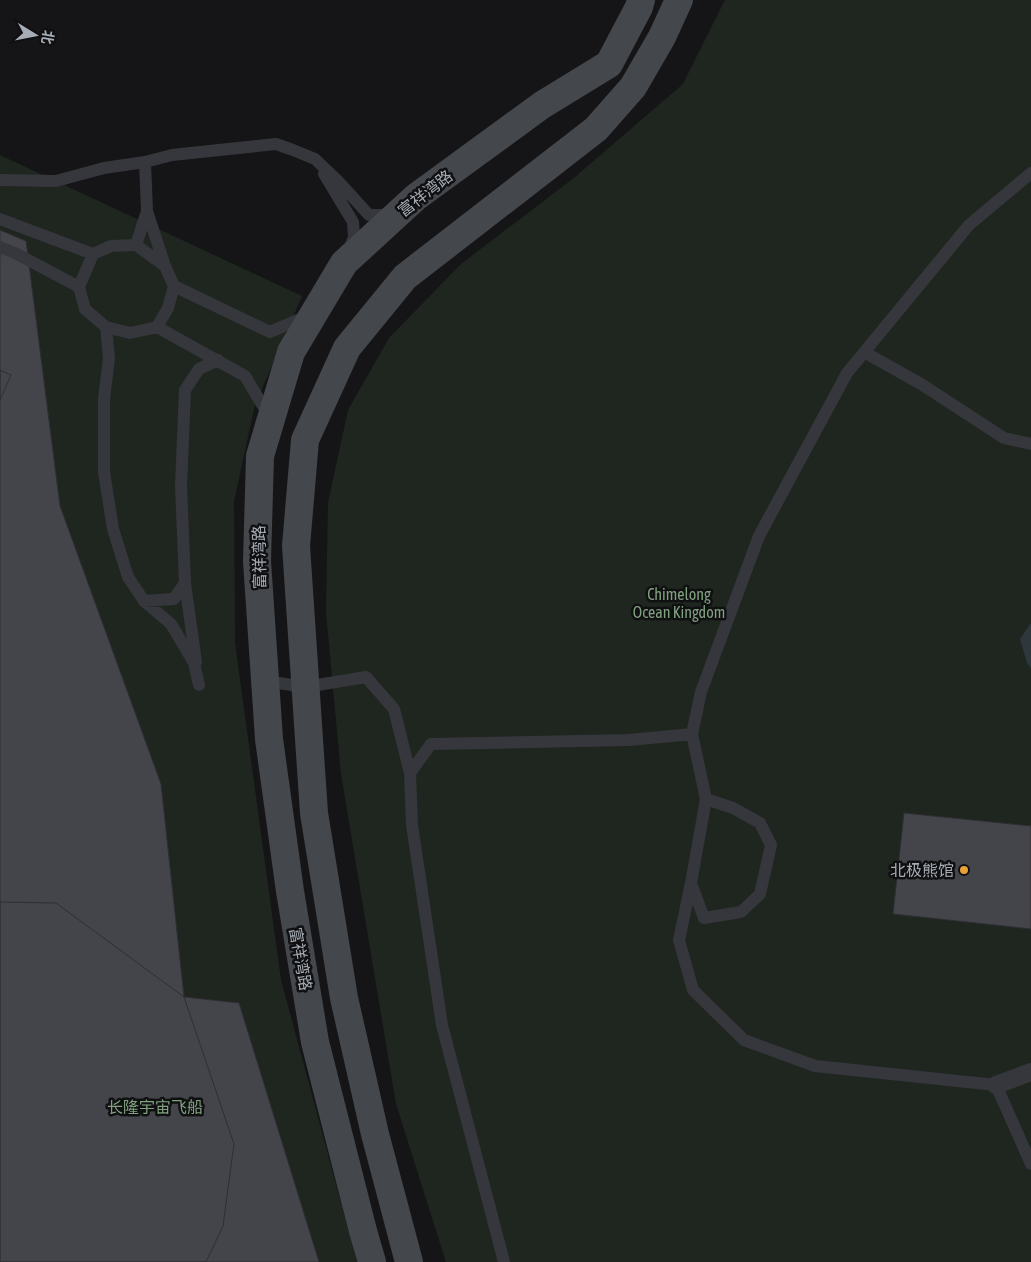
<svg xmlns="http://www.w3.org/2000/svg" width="1031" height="1262" viewBox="0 0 1031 1262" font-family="'Asap Condensed','Noto Sans SC',sans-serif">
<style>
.green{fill:#1f2620}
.water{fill:#2d373c}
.building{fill:#44454a;stroke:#2f2f33}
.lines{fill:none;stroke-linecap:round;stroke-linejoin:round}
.service{stroke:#36373c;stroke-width:12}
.pedestrian{stroke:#36373c;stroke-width:18}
.secondary{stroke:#44474b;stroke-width:28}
.poi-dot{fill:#eca038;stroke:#101012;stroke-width:2}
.labels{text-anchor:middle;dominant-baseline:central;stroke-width:5;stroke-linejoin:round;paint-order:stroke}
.street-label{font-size:16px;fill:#a7adb6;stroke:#101012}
.park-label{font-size:16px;fill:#80a17f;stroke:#101012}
.poi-label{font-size:16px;fill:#a7adb6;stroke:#101012;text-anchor:end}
</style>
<rect width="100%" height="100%" fill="#151517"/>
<path class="green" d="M725,0H1031V1262H446L396,1104L341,774L326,612L328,503L348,410L389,338L461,264L575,177L683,84Z
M0,155L302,296L255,405L234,501L235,643L281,980L357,1262H0Z"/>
<path class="water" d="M1031,623V668L1027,663L1020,639Z"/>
<path class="building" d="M0,230L26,241L60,506L161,784L184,997L239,1003L319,1262H0Z
M0,370L11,375L0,400Z
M904,813L1031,826V929L893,914Z
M0,902L56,903L184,997L234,1144L223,1226L206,1262H0Z"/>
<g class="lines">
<path class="service" d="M145,162L147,211L165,266
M324,174L353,222L354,237L349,250
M0,180L56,181L104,168L145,162L172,155L276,144L293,150L315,159L338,181L369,215H394
M0,219L93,254
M136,245L147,211
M0,247L17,254L79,287
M174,286L168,308L157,327L130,333L106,327L85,309L79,287L93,254L111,246L136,245L165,266L174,286L270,332L307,316
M106,327L109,358L104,399V472L113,529L128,577L144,601L174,599L185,583L181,486L185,390L199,369L218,360
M157,327L245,376L269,416
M864,352L921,384L1004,438L1031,444
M185,583L196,662
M144,601L171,624L194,663L199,685
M265,681L305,687L366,677L394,709L410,773
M692,734L706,799
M691,883L704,918L741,912L760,894L771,845L760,823L733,808L706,799L691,883L679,940L693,990L744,1040L815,1066L996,1085L1031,1164
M504,1262L442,1025L412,825L410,773L431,744L629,740L692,734L701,692L759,536L847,373L969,225L1031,173"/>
<path class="pedestrian" d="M996,1085L1031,1072"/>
<path class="secondary" d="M372,1262L363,1231L315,1042L290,891L269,739L257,561L260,456L291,352L344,263L416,197L542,105L609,64L639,7L641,0
M409,1262L375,1134L344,998L314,813L296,546L305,440L347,348L405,277L596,129L633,87L662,37L679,0"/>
</g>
<circle class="poi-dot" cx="964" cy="870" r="5"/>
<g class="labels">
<g class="street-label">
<text transform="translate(425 193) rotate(-38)">富祥湾路</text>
<text transform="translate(259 557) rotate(-91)">富祥湾路</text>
<text transform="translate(301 959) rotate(80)">富祥湾路</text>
</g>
<g class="park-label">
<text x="679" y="594">Chimelong<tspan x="679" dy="18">Ocean Kingdom</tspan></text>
<text x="155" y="1107">长隆宇宙飞船</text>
</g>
<g class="poi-label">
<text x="954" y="870">北极熊馆</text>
</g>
</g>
<g transform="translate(35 35) rotate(100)" stroke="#101012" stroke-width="4" paint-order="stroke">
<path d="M0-4L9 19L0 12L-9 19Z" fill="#a7adb6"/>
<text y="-8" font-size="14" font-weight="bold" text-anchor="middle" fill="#a7adb6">北</text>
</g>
</svg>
